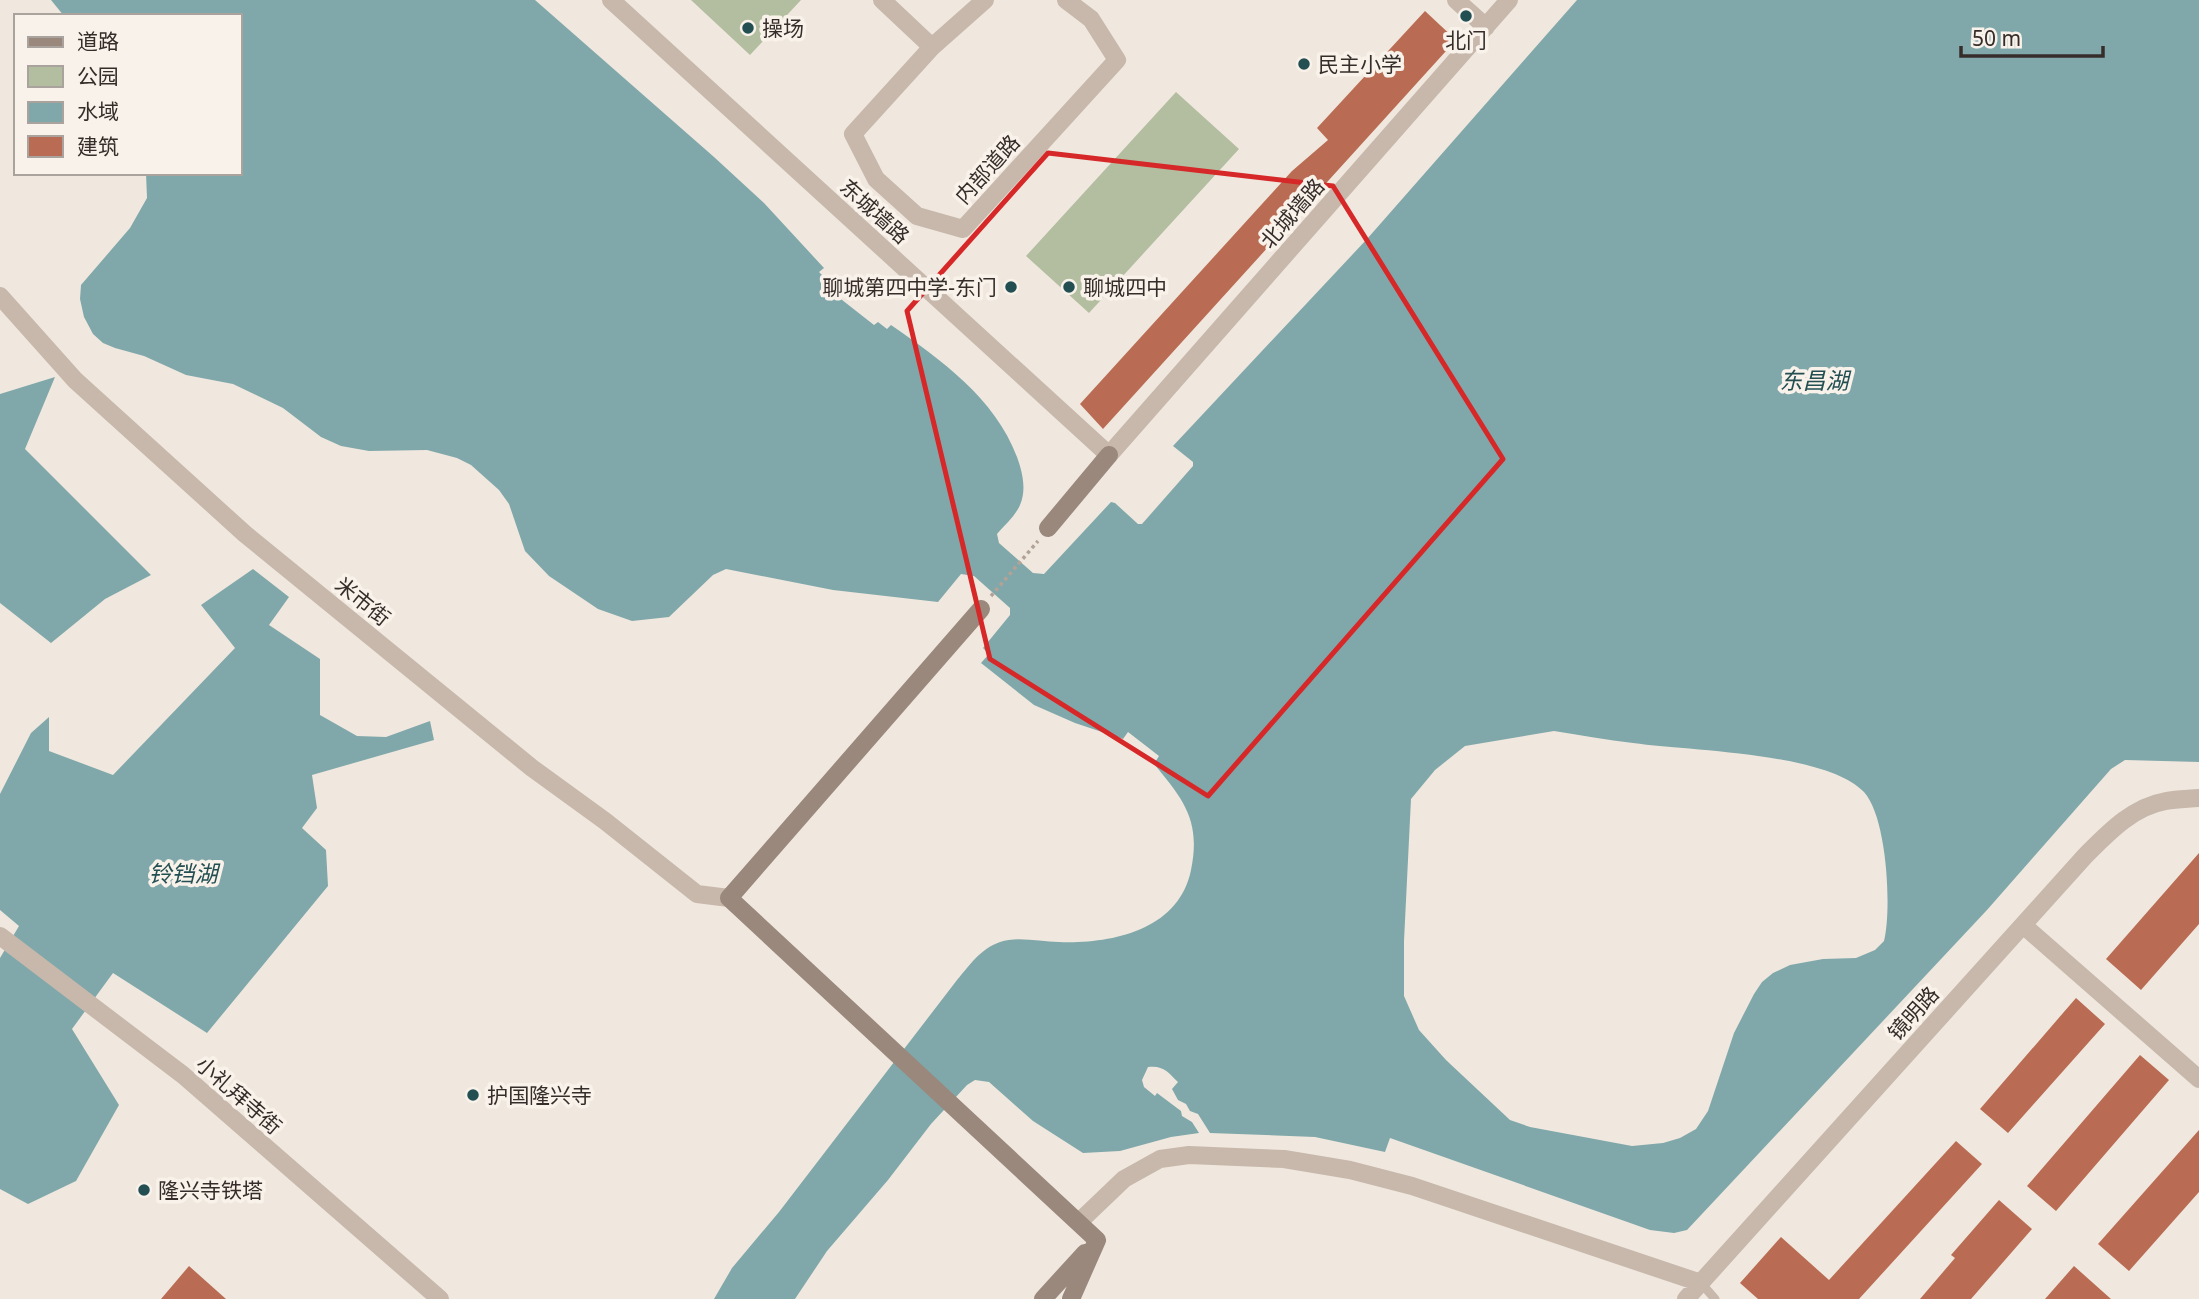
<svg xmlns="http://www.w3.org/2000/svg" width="2199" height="1299" viewBox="0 0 2199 1299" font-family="'Noto Sans','Noto Sans SC',sans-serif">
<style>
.green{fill:#b3bea0}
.water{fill:#80a8aa;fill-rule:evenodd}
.building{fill:#b96c53}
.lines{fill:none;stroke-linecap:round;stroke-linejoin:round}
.path{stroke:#b3a296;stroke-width:3.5;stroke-dasharray:3.5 3.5;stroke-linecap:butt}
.lane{stroke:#c7b8ab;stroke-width:9}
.street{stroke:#c7b8ab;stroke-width:18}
.secondary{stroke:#9a887d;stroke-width:18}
.marked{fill:none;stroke:#d62828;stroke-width:5;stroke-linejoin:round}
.poi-dot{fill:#234f53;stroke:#f8f2ea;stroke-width:2.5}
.labels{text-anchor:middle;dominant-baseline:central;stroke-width:7;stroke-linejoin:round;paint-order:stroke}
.poi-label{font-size:21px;fill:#362d2a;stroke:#f8f2ea;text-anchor:start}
.street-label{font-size:21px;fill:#362d2a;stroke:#f8f2ea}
.water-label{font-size:23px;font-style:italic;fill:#234f53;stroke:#f8f2ea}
</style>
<rect width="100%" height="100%" fill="#f0e8de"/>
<path class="green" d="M691,0H801L750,55Z
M1176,92L1239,149L1089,313L1026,256Z"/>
<path class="water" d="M51,0H535L714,157L764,203L824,268L819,272L827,280L823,285L874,325L878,322L887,329L891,325C941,360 995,398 1017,457C1022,471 1027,489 1020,505C1016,515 1004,526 997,534L999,543L1033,573L1044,574L1111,502L1115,503L1138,524H1142L1193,466V462L1173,446L1367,239L1577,0H2199V762L2125,760L2111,769L1987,910L1687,1230L1674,1233L1650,1230L1390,1138L1385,1152L1315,1137L1210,1133L1198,1114L1190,1111L1186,1104L1178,1100L1172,1089L1178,1082C1168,1072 1163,1065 1148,1067L1142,1080L1144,1087L1155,1096L1157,1093L1181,1111L1182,1116L1192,1122L1199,1133L1171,1137L1120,1151L1083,1153L1033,1121L989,1082L975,1080L967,1085L931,1124L888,1180L827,1251L795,1299H714L732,1268L779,1212L957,980C970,965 980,949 1000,942C1018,936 1040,942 1059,942C1112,944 1179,930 1191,870C1201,821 1184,800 1154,764L1159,756L1128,732L1123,739L1075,723L1034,705L981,663L989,654L983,648L1010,615V608L974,576L961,574L938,602L833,590L726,569L713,575L669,617L632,621L598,609L549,576L525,551L509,504L499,490L471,465L457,458L427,450L369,451L341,446L321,437L283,408L233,384L186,375L144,356L115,348L103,343L93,334L84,317L80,299L81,285L130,228L147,198L146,173H240V16H64ZM1554,731C1581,735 1607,740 1633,743C1688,751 1826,752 1864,792C1887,817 1892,909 1884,941L1875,950L1856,958L1823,959L1790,965L1773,973L1762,982L1754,994L1734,1033L1708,1111L1696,1129L1680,1138L1663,1143L1632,1146L1530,1127L1510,1120L1446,1060L1419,1030L1404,996V941L1411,799L1435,770L1465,746Z
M55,377L25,449L151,575L105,599L51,643L0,603V394Z
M253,569L289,597L269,625L320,659V715L357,736L386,737L430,721L434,740L312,775L317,808L302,828L326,850L328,886L207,1033L113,973L72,1029L119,1105L76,1181L28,1204L0,1189V958L19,926L0,910V794L31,733L49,717V751L113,775L235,648L201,605Z"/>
<path class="building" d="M1425,11L1456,40L1103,429L1080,404L1292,171L1328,140L1317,128Z
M2199,853V924L2141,990L2106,959Z
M2076,998L2105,1024L2008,1133L1980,1109Z
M2140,1055L2169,1080L2056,1211L2027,1186Z
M2199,1130V1192L2129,1271L2098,1244Z
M1956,1141L1982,1164L1859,1299H1758L1740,1283L1781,1237L1829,1280Z
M1999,1200L2032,1229L1971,1299H1920L1955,1258L1951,1255Z
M189,1266L226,1299H161Z
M2074,1266L2111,1299H2045Z"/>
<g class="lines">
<path class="path" d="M991,596L1038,541"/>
<path class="lane" d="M1701,1283L1715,1299"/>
<path class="street" d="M611,0L1109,455L1509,0
M882,0L932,47
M985,0L932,47L853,134L876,179L917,216L963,229L1117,60L1091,19L1066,0
M1456,0L1486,27
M0,296L75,380L245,534L532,768L605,821L697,894L729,898
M2023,925L2199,1079
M0,936L183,1075L440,1299
M1079,1222L1124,1179L1160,1159L1189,1155L1284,1159L1350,1170L1412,1186L1701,1283
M1686,1299L2085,856C2108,833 2132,807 2166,801C2177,799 2188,799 2199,798"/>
<path class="secondary" d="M1048,528L1109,455
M981,609L729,898L1097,1240L1071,1299
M1043,1299L1085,1253"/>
</g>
<path class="marked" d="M1048,153L1333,186L1503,459L1208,796L990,659L907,311Z"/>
<g class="poi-dot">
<circle cx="1466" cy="16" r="7"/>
<circle cx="748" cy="28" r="7"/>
<circle cx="1304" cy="64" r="7"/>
<circle cx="1011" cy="287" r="7"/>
<circle cx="1069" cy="287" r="7"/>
<circle cx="473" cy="1095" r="7"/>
<circle cx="144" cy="1190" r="7"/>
</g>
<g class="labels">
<g class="poi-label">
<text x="762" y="28">操场</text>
<text x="1466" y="40" text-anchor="middle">北门</text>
<text x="1318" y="64">民主小学</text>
<text x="997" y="287" text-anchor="end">聊城第四中学-东门</text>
<text x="1083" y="287">聊城四中</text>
<text x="487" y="1095">护国隆兴寺</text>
<text x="158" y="1190">隆兴寺铁塔</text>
</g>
<g class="street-label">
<text transform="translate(987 169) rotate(-48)">内部道路</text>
<text transform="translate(875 211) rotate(42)">东城墙路</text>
<text transform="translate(1292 213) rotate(-49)">北城墙路</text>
<text transform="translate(363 601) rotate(39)">米市街</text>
<text transform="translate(1913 1013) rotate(-48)">镜明路</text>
<text transform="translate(239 1095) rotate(41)">小礼拜寺街</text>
</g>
<g class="water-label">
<text x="1814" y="380">东昌湖</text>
<text x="183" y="873">铃铛湖</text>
</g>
</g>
<rect x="14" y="14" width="228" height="161" fill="#f8f2ea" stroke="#aaa39d" stroke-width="2"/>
<rect x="28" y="37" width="35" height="10" fill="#9a887d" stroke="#aaa39d" stroke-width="2"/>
<text x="77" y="49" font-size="21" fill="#362d2a">道路</text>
<rect x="28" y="66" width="35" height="21" fill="#b3bea0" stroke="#aaa39d" stroke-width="2"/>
<text x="77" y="84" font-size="21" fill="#362d2a">公园</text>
<rect x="28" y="102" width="35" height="21" fill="#80a8aa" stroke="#aaa39d" stroke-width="2"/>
<text x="77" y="119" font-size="21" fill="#362d2a">水域</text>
<rect x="28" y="136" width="35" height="21" fill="#b96c53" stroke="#aaa39d" stroke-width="2"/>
<text x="77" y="154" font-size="21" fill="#362d2a">建筑</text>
<path d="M1961 46v10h142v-10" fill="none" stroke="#362d2a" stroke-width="3.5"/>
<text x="1972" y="46" font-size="21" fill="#362d2a" stroke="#f8f2ea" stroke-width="5" paint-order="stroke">50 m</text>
</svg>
